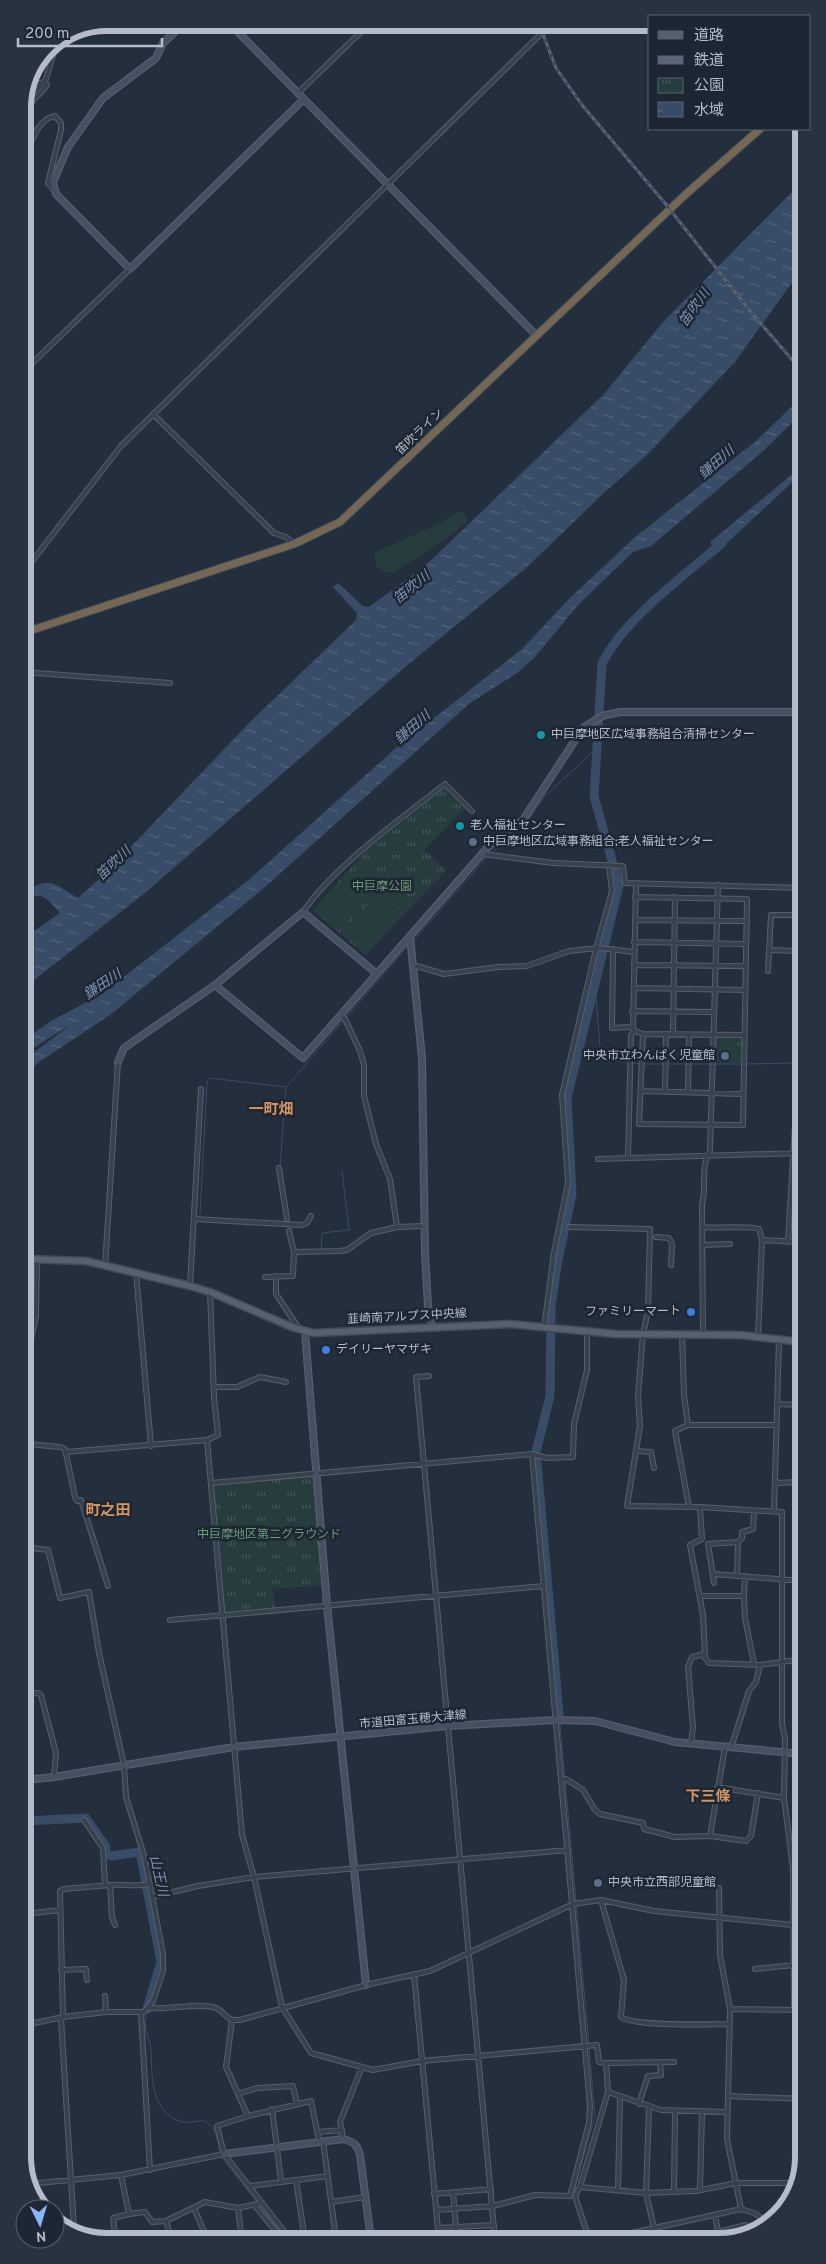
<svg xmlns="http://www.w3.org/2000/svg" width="826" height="2264" viewBox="0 0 826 2264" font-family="Overpass,'Noto Sans JP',sans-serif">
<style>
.park{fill:url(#park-tufts)}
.garden{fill:#263c3f}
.water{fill:url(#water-ripples)}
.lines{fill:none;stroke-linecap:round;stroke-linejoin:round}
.stream{stroke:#394c67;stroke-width:1}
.river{stroke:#394c67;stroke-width:9}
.street-casing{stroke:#565f6c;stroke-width:6}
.secondary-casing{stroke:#565f6c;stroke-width:8}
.primary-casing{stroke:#414a57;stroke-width:9}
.highway-casing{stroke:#434c59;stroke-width:9}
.street{stroke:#38414e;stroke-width:4}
.secondary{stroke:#465061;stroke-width:5.5}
.primary{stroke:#56606e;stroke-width:6}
.highway{stroke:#746855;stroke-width:7}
.rail-casing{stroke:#5a6575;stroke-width:3}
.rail{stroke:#1d2633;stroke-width:1;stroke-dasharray:4;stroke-linecap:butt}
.culture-dot{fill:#0f9aa8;stroke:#1d2633;stroke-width:2}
.service-dot{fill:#5c6f8a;stroke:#1d2633;stroke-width:2}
.shop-dot{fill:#3f7fe0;stroke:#1d2633;stroke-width:2}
.labels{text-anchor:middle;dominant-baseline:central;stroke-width:5;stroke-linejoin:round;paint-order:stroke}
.street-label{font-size:12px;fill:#b4bcc9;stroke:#1d2633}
.poi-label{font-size:12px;fill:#b4bcc9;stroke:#1d2633;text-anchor:start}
.park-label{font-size:12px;fill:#6b9a76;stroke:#1d2633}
.water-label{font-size:14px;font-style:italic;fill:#7c92b1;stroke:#1d2633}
.quarter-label{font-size:15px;font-weight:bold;fill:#d59563;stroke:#1d2633}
.rim{fill:none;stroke:#b4bcc9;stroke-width:6}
</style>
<defs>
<pattern id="park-tufts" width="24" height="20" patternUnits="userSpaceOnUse" patternTransform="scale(1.25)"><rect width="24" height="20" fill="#263c3f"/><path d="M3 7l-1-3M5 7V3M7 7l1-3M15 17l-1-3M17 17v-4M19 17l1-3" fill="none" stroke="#435659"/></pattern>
<pattern id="water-ripples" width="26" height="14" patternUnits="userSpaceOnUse" patternTransform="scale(1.25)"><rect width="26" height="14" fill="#394c67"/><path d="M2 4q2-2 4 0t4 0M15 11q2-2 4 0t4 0" fill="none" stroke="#53647b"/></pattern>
</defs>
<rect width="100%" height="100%" fill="#242f3e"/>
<path class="park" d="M445,788L465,809L424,849L446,871L365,955L313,910L364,853Z
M716,1037H743L742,1063L716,1062Z
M317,1474L325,1585L273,1589L275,1610L223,1616L211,1483Z"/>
<path class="garden" d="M457,512H463L468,519L467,523L434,547L392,573L382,572L376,565L374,553L438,524Z
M346,877L369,896L344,926L321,907Z
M387,882L407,899L364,948L344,931Z"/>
<path class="water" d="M801,183V270L735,362L647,455L605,492L525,569L411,662L146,892L24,988V938L60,913C47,899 43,890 24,900V891C53,876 52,883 78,898L106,873L248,724L356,620L357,613L333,587L338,583L363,606L369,607L425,566L604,394L663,322Z
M801,398V414L762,452L651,546L633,552L579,604L535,657L517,673L470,703L265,887L110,1015L39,1062L24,1076V1060L73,1023L24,1054V1040L51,1021L102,994L251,878L397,747L522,649L569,599L634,538L756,441Z
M801,467V474L716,553L710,542Z"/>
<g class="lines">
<path class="stream" d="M491,854L508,837L523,827L545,796L596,749
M413,941L488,856
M595,986L601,1059L639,1064
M643,1064H687
M691,1064H742
M746,1064L794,1063
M796,1151L797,1127
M280,1166L286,1087L408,946
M286,1200L290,1223
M200,1214L207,1081L210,1078L285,1087
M291,1227L293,1240
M790,1238L795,1159
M321,1249L322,1233L349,1230L342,1171
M560,1725L576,1901
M576,1905L589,2044
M146,2016C143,2029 150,2038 151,2050C152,2075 150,2114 183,2122C193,2124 201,2117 209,2124C217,2130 218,2144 220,2153
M221,2157L257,2202
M575,2188L595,2116L589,2047
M260,2206L282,2234"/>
<path class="river" d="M559,1714L536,1452L550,1396L551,1307L557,1265L572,1194L567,1098L619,886L594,796L602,664C622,621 685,575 722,543
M25,1821L86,1818L106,1847L105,1853L111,1856L140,1852L161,1962L147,2009"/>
<defs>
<path id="street" d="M31,85L45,82
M298,93L367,26
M23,103L45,82
M23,116C27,102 39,97 47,85L45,82L55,49L62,37
M23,161C31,145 36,119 55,116L61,123V130L48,183L55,192
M23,372L130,269
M153,414L274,533L286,537L294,544
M23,573L121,446L551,24
M23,672L170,683
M482,854L553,863L623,866L625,883L802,888
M636,884L633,1030L643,1034L744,1035
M635,897L747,899L743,1125L639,1124L643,1034
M303,912C333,867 402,818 445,784L472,811
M635,920L747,921
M634,942L746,944
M613,949L612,1028L631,1027
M769,950L798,951
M413,965L444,974L498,967L527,966L569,951L599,948L634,952
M634,965L746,966
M768,971L771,915H799
M634,988L745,990
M632,1011L714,1012
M340,1016L345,1019L360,1051L364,1065V1096L376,1144L390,1179L397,1227L424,1226
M673,1034L675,897
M641,1091L743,1094
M665,1092L666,1034
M688,1092L689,1035
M628,1158L631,1035L634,1032
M598,1159L802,1153
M279,1168L287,1219
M194,1219L301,1225L307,1223L311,1216
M569,1227L650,1229L648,1311L643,1334L638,1396L640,1426L627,1506L700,1507L782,1512V1724L785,1739L784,1798L793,1868L794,2010
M702,1227C715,1229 751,1225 759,1229L762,1240L758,1337
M289,1231L294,1252L340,1251L347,1250L371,1233L397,1227
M656,1237L669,1238L672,1244L671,1265
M762,1240L802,1242
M788,1242L795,1125L800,887
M702,1245L730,1244
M105,1266L118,1062
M136,1273L151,1446
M276,1276V1294L298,1327
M265,1277L293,1276L294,1252
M190,1286L201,1089
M210,1292L214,1397L218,1435L207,1440L242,1835L254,1877L282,2007L311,2053L373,2070L422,2061L597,2045L599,2062L606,2063
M544,1328L554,1253L568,1183L562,1095L596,949L612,891L609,865
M703,1334L702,1205C707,1188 700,1166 710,1151L718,885
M682,1335L684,1395L688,1425
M429,1376L416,1377L495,2240
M24,1387L26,1362L36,1316L37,1259
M214,1387H237L260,1377L286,1382
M777,1404L802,1405
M799,1405V1420H802
M24,1430L28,1444L60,1447L65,1449L75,1497L77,1501L81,1500L108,1586
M800,1434L802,1435
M637,1451L651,1452L654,1468
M66,1452L207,1440
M532,1454L590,2106L589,2123L570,2196
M211,1483L532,1454L547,1458L573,1457L574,1424L587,1370V1332
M775,1483L803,1482
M25,1499L28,1444
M689,1507L675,1431L688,1425H776
M774,1512L779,1340
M25,1521L27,1547
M25,1547L48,1550L60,1598L89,1592L99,1653L124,1765L126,1797L145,1859L163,1954V1971L153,2001L144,2012H106L63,2017L25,2025
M713,1574L803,1581
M737,1576L738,1542L742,1538V1532L753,1529L754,1511
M714,1583L708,1544L738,1542
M700,1596H744L745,1618L754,1664
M744,1596L745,1576
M170,1620L544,1586
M702,1654L709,1663L760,1665L803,1659
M25,1694L38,1693L41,1695L56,1753L54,1777
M691,1744L693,1727L688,1667L692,1657L705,1654L703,1615L690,1545L702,1539L700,1507
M731,1748L749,1691L756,1682L760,1665
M561,1780L566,1779L583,1790L595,1810L600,1814L643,1823L644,1829L675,1837L710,1836L746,1841L751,1836L758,1793
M717,1787L784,1798
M84,1820L103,1848L105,1885
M710,1836L725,1747
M792,1857L803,1856
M110,1885C124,1884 135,1887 149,1884
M719,1888L720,1955L730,2009L727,2139L741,2209
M152,1897L198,1886L254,1877L568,1850
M601,1900L624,1980L621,2017C636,2027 709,2024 730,2024
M25,1914L60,1910
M755,1969L794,1965
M61,1970L86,1969L87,1980
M414,1974L439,2240
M105,1996L106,2012
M149,2008C167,2010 205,2002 216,2008C222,2011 226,2017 232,2020H240L366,1985L430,1971L573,1904L601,1900L654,1911L803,1926
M730,2009L803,2010
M141,2013L150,2170
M63,2017L60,1891L64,1889L110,1885L112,1917L115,1925
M61,2018L74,2228L71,2229
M232,2020L226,2067L238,2094
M608,2092L661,2110L727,2112
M728,2096L803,2099
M639,2104L648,2076L661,2075L660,2062
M649,2108L646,2193L654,2228
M272,2109L281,2181
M248,2116L238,2094L257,2088L293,2086L297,2104
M318,2132L342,2130
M343,2139L340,2122L362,2067
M319,2141L311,2101L248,2116L217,2126L224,2154L287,2235L298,2233L351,2240
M323,2141L336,2239
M121,2175L129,2214L145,2212L152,2222L166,2221L205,2202L238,2208L262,2203
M296,2180L304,2234
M29,2184L121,2175L224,2154
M250,2186L328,2176
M580,2187L608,2092L606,2063L674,2062
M618,2190L620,2097
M700,2190L702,2112
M453,2192L457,2240
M674,2192L675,2112
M434,2194L491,2189
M331,2202L365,2197
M255,2206L284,2241
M194,2208L208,2241
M238,2208L242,2241
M436,2210L493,2206L535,2195L570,2196
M715,2215L718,2232L746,2225
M166,2221L172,2241
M438,2228L494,2225
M589,2239L575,2196L580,2187L646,2193L696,2191L736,2183H794
M589,2239L618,2236L741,2209L754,2213L766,2221
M116,2241L113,2218L129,2214"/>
<path id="secondary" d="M233,27L536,335
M179,28L163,43L156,58L103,98L68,147L53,182L56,194L130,269L304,99
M410,936L422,1058L425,1254L428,1306L433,1328
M215,985L303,1058L489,846L523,820L583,728L602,716L620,712H801
M118,1062L124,1048L215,985L303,912L377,974
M305,1332L327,1605L366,1985
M25,1780L54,1777L234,1747L448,1726L555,1720L595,1721L675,1742L803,1754
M224,2154L343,2139C354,2142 357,2144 360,2155L371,2240
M74,2228V2230
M282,2238L287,2235"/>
<path id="primary" d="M24,1259L86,1261L190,1286L210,1292L292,1327L313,1333L510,1324L616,1334L740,1335L802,1342"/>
<path id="highway" d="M23,633L294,544L340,522L686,194L760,129"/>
</defs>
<use href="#street" class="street-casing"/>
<use href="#secondary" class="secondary-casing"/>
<use href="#primary" class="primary-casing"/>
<use href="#highway" class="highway-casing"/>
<use href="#street" class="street"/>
<use href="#secondary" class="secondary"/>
<use href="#primary" class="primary"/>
<use href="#highway" class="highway"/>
<defs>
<path id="rail" d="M539,24L556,68L582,105L664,202L750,311L801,370"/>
</defs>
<use href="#rail" class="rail-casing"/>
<use href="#rail" class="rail"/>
</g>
<g class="culture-dot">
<circle cx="541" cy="735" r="5"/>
<circle cx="460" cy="826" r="5"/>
</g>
<g class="service-dot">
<circle cx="473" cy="842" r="5"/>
<circle cx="725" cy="1056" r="5"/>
<circle cx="598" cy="1883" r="5"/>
</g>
<g class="shop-dot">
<circle cx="691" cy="1312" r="5"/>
<circle cx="326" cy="1350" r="5"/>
</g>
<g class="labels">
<g class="street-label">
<text transform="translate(420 432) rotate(-44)">笛吹ライン</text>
<text transform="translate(407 1317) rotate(-3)">韮崎南アルプス中央線</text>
<text transform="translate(413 1720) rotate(-5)">市道田富玉穂大津線</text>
</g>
<g class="poi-label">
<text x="551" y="735">中巨摩地区広域事務組合清掃センター</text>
<text x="470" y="826">老人福祉センター</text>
<text x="483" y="842">中巨摩地区広域事務組合;老人福祉センター</text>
<text x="715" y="1056" text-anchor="end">中央市立わんぱく児童館</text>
<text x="681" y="1312" text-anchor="end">ファミリーマート</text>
<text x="336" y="1350">デイリーヤマザキ</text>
<text x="608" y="1883">中央市立西部児童館</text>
</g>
<g class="park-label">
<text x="382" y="887">中巨摩公園</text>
<text x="269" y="1535">中巨摩地区第二グラウンド</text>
</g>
<g class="water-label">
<text transform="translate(695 308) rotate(-55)">笛吹川</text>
<text transform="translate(717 463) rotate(-41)">鎌田川</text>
<text transform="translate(412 588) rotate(-39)">笛吹川</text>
<text transform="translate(413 728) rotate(-41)">鎌田川</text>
<text transform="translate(114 864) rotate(-44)">笛吹川</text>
<text transform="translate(103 985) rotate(-34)">鎌田川</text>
<text transform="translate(158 1876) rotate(77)">山王川</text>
</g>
<g class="quarter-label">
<text x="271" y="1110">一町畑</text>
<text x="108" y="1511">町之田</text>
<text x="708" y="1797">下三條</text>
</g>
</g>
<path d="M0 0H826V2264H0ZM107 31H719A76 76 0 0 1 795 107V2157A76 76 0 0 1 719 2233H107A76 76 0 0 1 31 2157V107A76 76 0 0 1 107 31Z" fill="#29323f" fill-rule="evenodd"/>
<path class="rim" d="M107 31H719A76 76 0 0 1 795 107V2157A76 76 0 0 1 719 2233H107A76 76 0 0 1 31 2157V107A76 76 0 0 1 107 31Z"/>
<rect x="648" y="15" width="162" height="115" fill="#1d2633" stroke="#59626f"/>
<rect x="658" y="31" width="25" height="8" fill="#56606e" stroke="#59626f"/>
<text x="694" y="40" font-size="15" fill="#b4bcc9">道路</text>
<rect x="658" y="56" width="25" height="8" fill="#5a6575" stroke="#59626f"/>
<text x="694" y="65" font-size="15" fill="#b4bcc9">鉄道</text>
<rect x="658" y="78" width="25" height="15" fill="url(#park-tufts)" stroke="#59626f"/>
<text x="694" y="90" font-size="15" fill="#b4bcc9">公園</text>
<rect x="658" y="102" width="25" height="15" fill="url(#water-ripples)" stroke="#59626f"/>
<text x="694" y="115" font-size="15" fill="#b4bcc9">水域</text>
<g transform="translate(40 2224) rotate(175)"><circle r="24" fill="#1d2633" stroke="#59626f"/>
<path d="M0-4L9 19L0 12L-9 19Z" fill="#8ab4f8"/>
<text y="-8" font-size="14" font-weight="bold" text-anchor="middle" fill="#b4bcc9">N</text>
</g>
<path d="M18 38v8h144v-8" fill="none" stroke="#b4bcc9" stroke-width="2.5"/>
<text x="25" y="38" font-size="15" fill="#b4bcc9" stroke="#1d2633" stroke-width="4" paint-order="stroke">200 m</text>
</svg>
